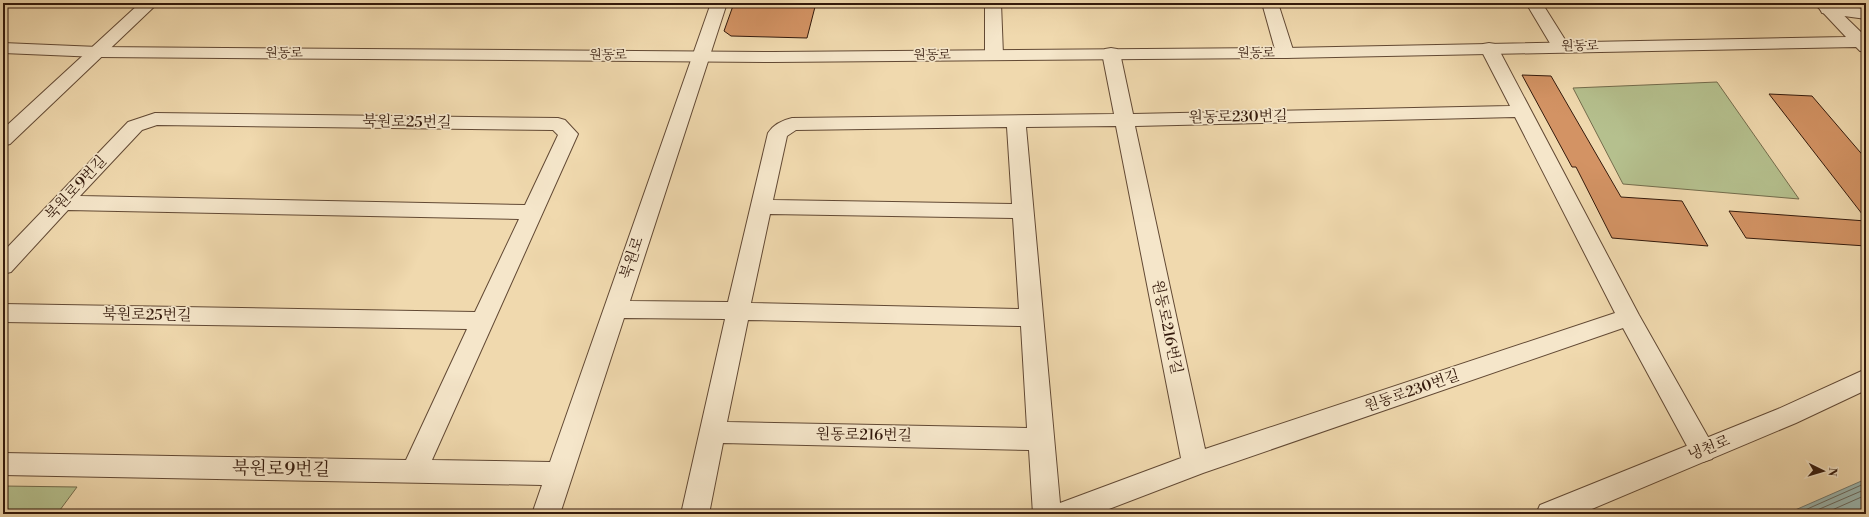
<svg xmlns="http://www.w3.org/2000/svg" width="1869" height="517" viewBox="0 0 1869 517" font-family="'Libre Bodoni','Noto Serif KR',serif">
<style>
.green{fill:#b5c08e;stroke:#746c4c}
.water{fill:#9cb9b3;stroke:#727970}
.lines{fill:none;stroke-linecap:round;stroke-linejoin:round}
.shore{stroke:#68695f;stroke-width:1}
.building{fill:#d39364;stroke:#33190b}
.minor-casing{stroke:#624934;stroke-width:2}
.tertiary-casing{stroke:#624934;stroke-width:2}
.minor{fill:#f5e6ca;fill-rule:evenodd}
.tertiary{fill:#f5e6ca;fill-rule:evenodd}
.labels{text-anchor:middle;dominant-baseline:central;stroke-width:3.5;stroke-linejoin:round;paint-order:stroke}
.far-street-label{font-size:13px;fill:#33190b;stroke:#f5e6ca}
.street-label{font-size:15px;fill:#33190b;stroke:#f5e6ca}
.near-street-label{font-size:18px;fill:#33190b;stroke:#f5e6ca}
</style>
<rect width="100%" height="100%" fill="#f0d9ae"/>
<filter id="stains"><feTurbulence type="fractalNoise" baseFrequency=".005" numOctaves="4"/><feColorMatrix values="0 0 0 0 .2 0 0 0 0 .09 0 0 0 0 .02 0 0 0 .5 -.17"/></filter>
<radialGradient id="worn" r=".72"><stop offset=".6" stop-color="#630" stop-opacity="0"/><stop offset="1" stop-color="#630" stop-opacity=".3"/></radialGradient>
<path class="green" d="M1717,82L1799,199L1623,184L1573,88Z
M3,486L77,487L57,514H3Z"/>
<path class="water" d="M1866,479V514H1786Z"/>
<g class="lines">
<path class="shore" d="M1796,514L1866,483
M1808,514L1866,489
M1823,514L1866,495"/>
</g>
<path class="building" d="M734,3H816L807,38L731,36L724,31Z
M1522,75L1551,76L1621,197L1682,201L1708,246L1612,238L1576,167H1572Z
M1769,94L1812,96L1866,159V219Z
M1729,211L1866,221V246L1746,238Z"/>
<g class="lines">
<defs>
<path id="minor" d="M140,3H158L10,144L3,146V129Z
M711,3H727L630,301L728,302L768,133C773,125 783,120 792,118L1114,114L1102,53L1105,49L1111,48L1117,49L1120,53L1133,114L1510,106L1480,48L1483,44L1489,43L1495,44L1498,48L1639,315L1716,451L1712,459L1703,462L1694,459L1623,328L1203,473L1096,514H1033L1029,450L723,443L709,514H681L725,319L624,318L560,514H532L542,485L3,475V453L406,460L467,329L3,322V304L475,312L519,219L68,210L11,272L3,274V252L128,122L155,113L558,118L565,120L578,134L432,460L550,462ZM1515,117L1615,313L1205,449L1135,126ZM157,125L553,130L558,135L525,205L80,196L142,130ZM1116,126L1181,458L1060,503L1026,127ZM1007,127L1012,204L773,200L787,136L796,130ZM770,214L1013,218L1019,309L751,303ZM748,320L1021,326L1027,428L727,422Z
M985,3H1001L1003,55L1000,59L994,60L988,59L985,55Z
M1262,3H1278L1294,53L1291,57L1285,58L1279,57L1276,53Z
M1526,3H1542L1569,46L1566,50L1560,51L1554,50Z
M1828,4L1866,9V19L1822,13L1820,9L1822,5Z"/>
<path id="tertiary" d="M1814,3H1831L1866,37V52L1860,51L1856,47L1285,58L773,62L98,57L3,53V43L98,47L773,52L1285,48L1846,37Z
M1866,369V390L1796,423L1580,514H1536L1540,505L1778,409Z"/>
</defs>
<use href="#minor" class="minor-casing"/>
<use href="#tertiary" class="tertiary-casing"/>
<use href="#minor" class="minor"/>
<use href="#tertiary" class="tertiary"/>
</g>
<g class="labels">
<g class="far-street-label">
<text transform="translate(1580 46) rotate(-1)">원동로</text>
<text x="284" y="53">원동로</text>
<text x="1256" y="53">원동로</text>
<text x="608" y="55">원동로</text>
<text x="932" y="55">원동로</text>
</g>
<g class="street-label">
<text transform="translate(1238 117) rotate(-1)">원동로230번길</text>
<text transform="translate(407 122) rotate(1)">북원로25번길</text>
<text transform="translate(76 188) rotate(-47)">북원로9번길</text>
<text transform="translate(632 258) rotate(-71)">북원로</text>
<text transform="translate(147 315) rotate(1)">북원로25번길</text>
<text transform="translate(1167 327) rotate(78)">원동로216번길</text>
<text transform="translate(1412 391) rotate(-19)">원동로230번길</text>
<text transform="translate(864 435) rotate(1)">원동로216번길</text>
<text transform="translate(1709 448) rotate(-22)">냉천로</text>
</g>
<g class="near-street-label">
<text transform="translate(281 469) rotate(1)">북원로9번길</text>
</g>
</g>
<rect width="1869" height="517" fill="none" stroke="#f0d9ae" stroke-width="16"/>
<rect x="4" y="4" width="1861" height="509" fill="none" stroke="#33190b" stroke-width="2"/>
<rect x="8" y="8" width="1853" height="501" fill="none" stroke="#33190b"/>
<g transform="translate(1823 471) rotate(95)" stroke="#f5e6ca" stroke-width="3" paint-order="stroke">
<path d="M0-3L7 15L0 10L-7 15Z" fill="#33190b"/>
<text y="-6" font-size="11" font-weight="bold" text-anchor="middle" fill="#33190b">N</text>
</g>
<rect width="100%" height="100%" filter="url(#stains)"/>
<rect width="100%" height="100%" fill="url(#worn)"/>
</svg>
